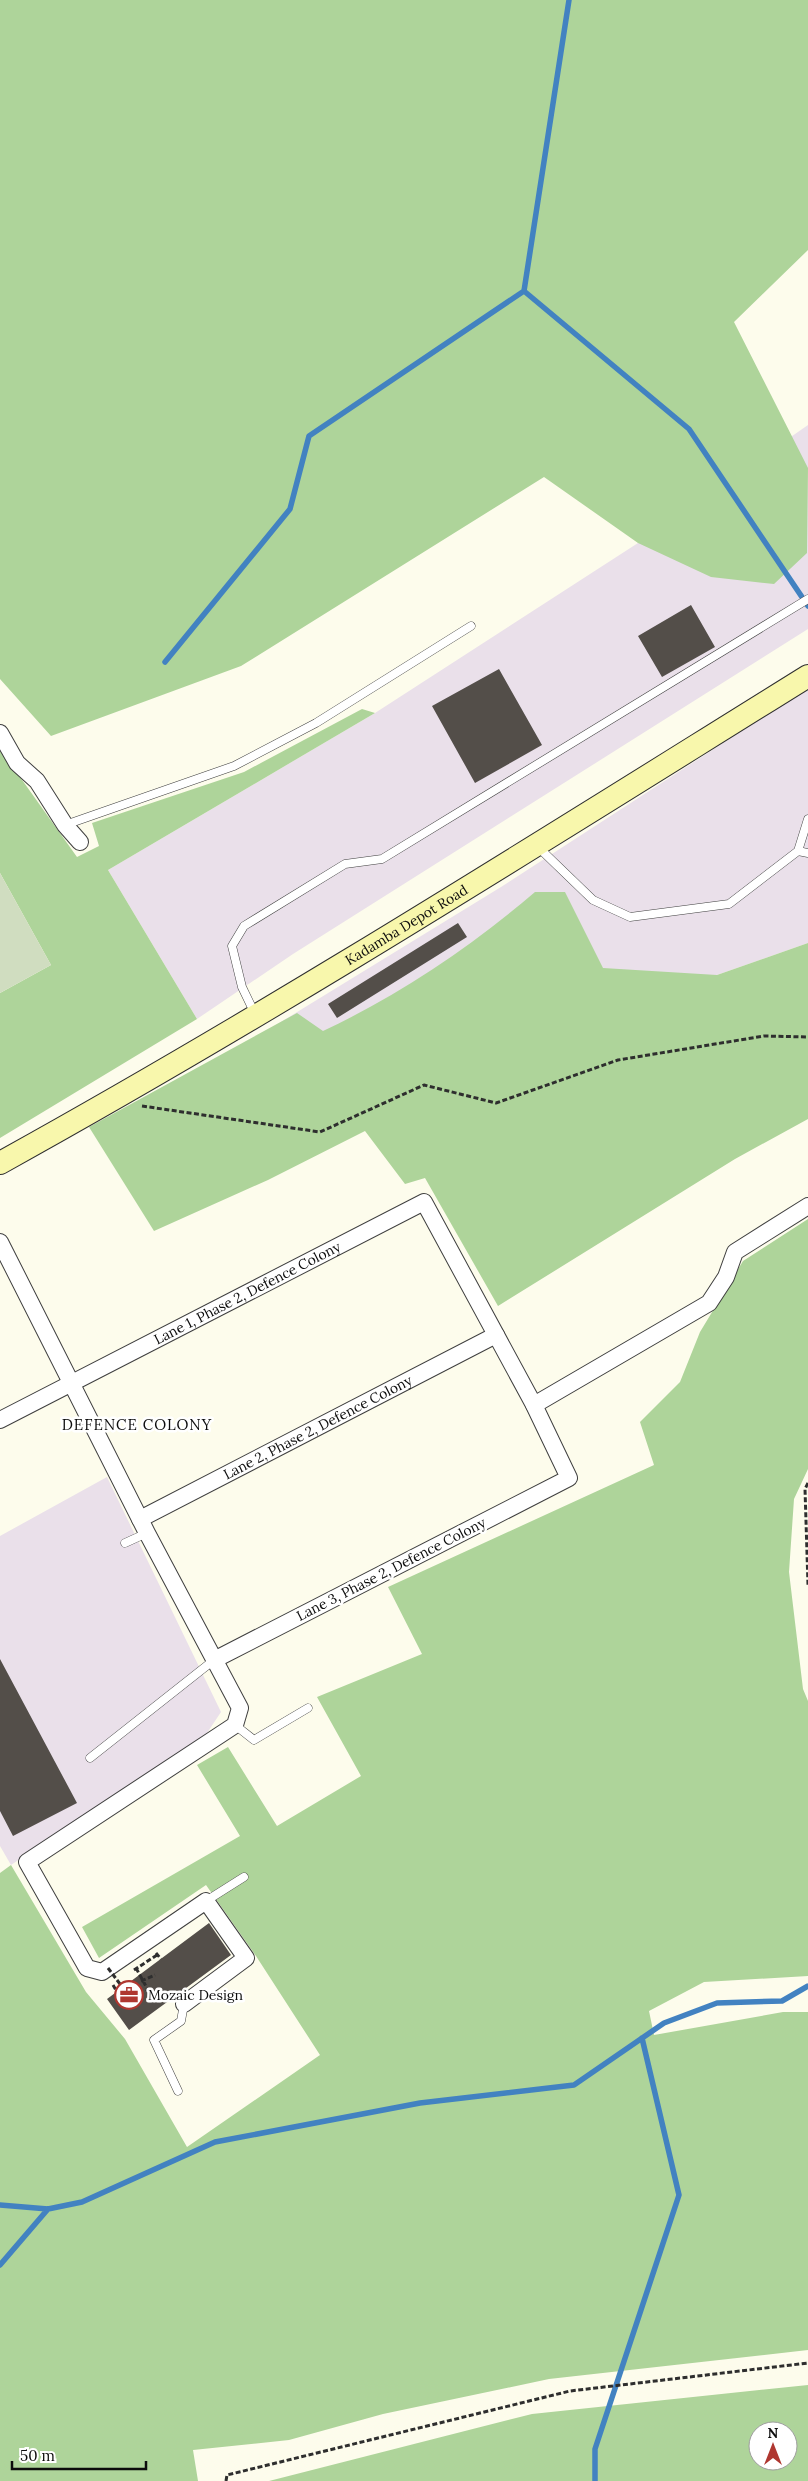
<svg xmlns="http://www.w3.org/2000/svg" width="808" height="2481" viewBox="0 0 808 2481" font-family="Lora,serif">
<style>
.industrial{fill:#eae0ea}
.forest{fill:#aed49a;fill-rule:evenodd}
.cemetery{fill:#d0ddc0}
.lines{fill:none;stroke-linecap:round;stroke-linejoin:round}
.stream{stroke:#4282c1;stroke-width:5.5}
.building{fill:#534e49}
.lane-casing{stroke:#3f3f3f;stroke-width:9}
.street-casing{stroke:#3f3f3f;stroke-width:18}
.secondary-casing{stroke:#2e2e2e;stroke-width:24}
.path{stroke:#2e2e2e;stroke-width:3;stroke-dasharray:5 2.5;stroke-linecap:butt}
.lane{stroke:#fff;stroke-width:8}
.street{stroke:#fff;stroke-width:16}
.secondary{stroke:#f8f7ac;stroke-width:22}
.path-bridge{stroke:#2e2e2e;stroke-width:3;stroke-dasharray:5 2.5;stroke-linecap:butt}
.labels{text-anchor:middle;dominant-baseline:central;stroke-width:5;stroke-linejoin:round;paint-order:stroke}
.street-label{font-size:14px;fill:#0c0c0c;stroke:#fff}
.poi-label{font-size:14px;fill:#0c0c0c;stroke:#fff;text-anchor:start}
.neighbourhood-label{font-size:15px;letter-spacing:1px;fill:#0c0c0c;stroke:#fff}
</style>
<rect width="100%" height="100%" fill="#fdfcec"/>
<path class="industrial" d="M808,425V629L293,954L197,1019L108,870L375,713L638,543Z
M808,688V943L717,975L331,1143L258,1036L501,887Z
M107,1477L221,1712L207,1733L11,1865L0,1846V1536Z"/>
<path class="forest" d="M0,0H808V250L734,322L808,468L807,553L774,584L711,577L638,543L544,477L241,666L51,736L0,679Z
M362,709L375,713L108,870L197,1019L0,1138V993L51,965L0,873V749L77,857L99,846L92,823L244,772Z
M535,892H565L603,968L717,975L808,943V1119L735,1159L498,1306L425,1178L405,1184L365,1131L268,1180L154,1231L89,1127L297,1013L323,1031C398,996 472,946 535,892Z
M808,1219V1469L794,1499L789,1572L803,1689L808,1701V1976L704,1982L649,2011L654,2035L783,2012H808V2350L549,2379L383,2414L289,2440L193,2450L198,2481H0V1873L11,1865L86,1992L125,2039L187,2147L320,2055L256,1956L206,1885L99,1958L82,1927L240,1836L197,1765L228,1747L277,1826L361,1776L317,1697L422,1654L388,1587L654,1465L640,1422L680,1382L700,1332L743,1261Z
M808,2385V2481H269L532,2414ZM758,2431H788V2461H758Z"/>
<path class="cemetery" d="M0,873L51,965L0,993Z"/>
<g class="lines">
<path class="stream" d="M524,291L689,429L808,606
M165,662L290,509L309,436L524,291L569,0
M0,2205L48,2209L82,2202L215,2142L420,2103L574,2085L664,2023L717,2003L782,2001L808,1986
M0,2265L48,2209
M595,2481V2449L679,2195L642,2038"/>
</g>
<path class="building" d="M691,605L715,647L662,677L638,636Z
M499,669L542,745L475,783L432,706Z
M458,923L467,937L337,1018L328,1004Z
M0,1659L77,1803L13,1836L0,1811Z
M209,1923L231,1955L129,2030L107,1999Z"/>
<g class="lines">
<defs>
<path id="lane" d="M65,825L234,766L316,723L471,626
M537,846L593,900L630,917L729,904L798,851L808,853
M798,851L808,819
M255,1014L242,987L232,946L244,926L345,864L382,859L808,599
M125,1543L147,1533
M235,1725L254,1740L308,1708
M90,1758L214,1660
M206,1901L244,1877
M178,2091L154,2040L181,2021L184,2004"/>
<g id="street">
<path d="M0,733L17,763L37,781L65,825L80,842"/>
<path d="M0,1242L147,1533L240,1708L235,1725L27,1862L87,1968L102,1972L206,1901L246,1958L184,2004"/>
<path d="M534,1405L709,1303L726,1277L735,1252L808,1206"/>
<path id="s1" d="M0,1420L424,1202L534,1405L569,1478L214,1660"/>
<path id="s2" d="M140,1519L496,1335"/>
</g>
<g id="secondary">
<path id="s3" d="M0,1163C275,1011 541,842 808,676"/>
</g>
</defs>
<use href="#lane" class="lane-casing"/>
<use href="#street" class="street-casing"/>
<use href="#secondary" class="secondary-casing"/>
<path class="path" d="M142,1106L320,1132L424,1085L496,1103L618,1060L764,1036L808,1037
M808,1483L805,1489L808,1585
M156,1953L161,1959
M136,1968L148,1990L144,1993
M141,1981L155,1975
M113,1985L117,1992
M226,2481L227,2475L570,2391L808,2363"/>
<use href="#lane" class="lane"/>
<use href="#street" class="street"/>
<use href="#secondary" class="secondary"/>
<path class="path-bridge" d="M108,1968L123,1988
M134,1970L157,1955"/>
</g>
<defs>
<symbol id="office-ring" viewBox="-11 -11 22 22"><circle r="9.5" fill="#fff" stroke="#af3730" stroke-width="1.5"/><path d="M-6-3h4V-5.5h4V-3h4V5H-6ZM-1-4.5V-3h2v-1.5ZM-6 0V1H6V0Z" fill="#af3730"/></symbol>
</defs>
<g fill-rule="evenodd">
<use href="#office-ring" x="113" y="1979" width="32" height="32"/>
</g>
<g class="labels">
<g class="street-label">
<text stroke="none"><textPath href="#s3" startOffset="471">Kadamba Depot Road</textPath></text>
<text stroke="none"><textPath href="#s1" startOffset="278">Lane 1, Phase 2, Defence Colony</textPath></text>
<text stroke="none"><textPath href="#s2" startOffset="200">Lane 2, Phase 2, Defence Colony</textPath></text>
<text transform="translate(391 1569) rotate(-27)">Lane 3, Phase 2, Defence Colony</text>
</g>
<g class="poi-label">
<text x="148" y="1995">Mozaic Design</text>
</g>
<g class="neighbourhood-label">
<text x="137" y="1424">DEFENCE COLONY</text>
</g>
</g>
<g transform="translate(773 2446)"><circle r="24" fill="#ffffff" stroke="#9e9e9e"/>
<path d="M0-4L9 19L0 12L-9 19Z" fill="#af3730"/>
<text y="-8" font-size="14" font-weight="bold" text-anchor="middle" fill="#0c0c0c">N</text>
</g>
<path d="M12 2461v8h134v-8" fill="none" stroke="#0c0c0c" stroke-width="2.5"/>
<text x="20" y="2461" font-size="15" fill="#0c0c0c" stroke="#ffffff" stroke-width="4" paint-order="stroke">50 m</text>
</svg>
